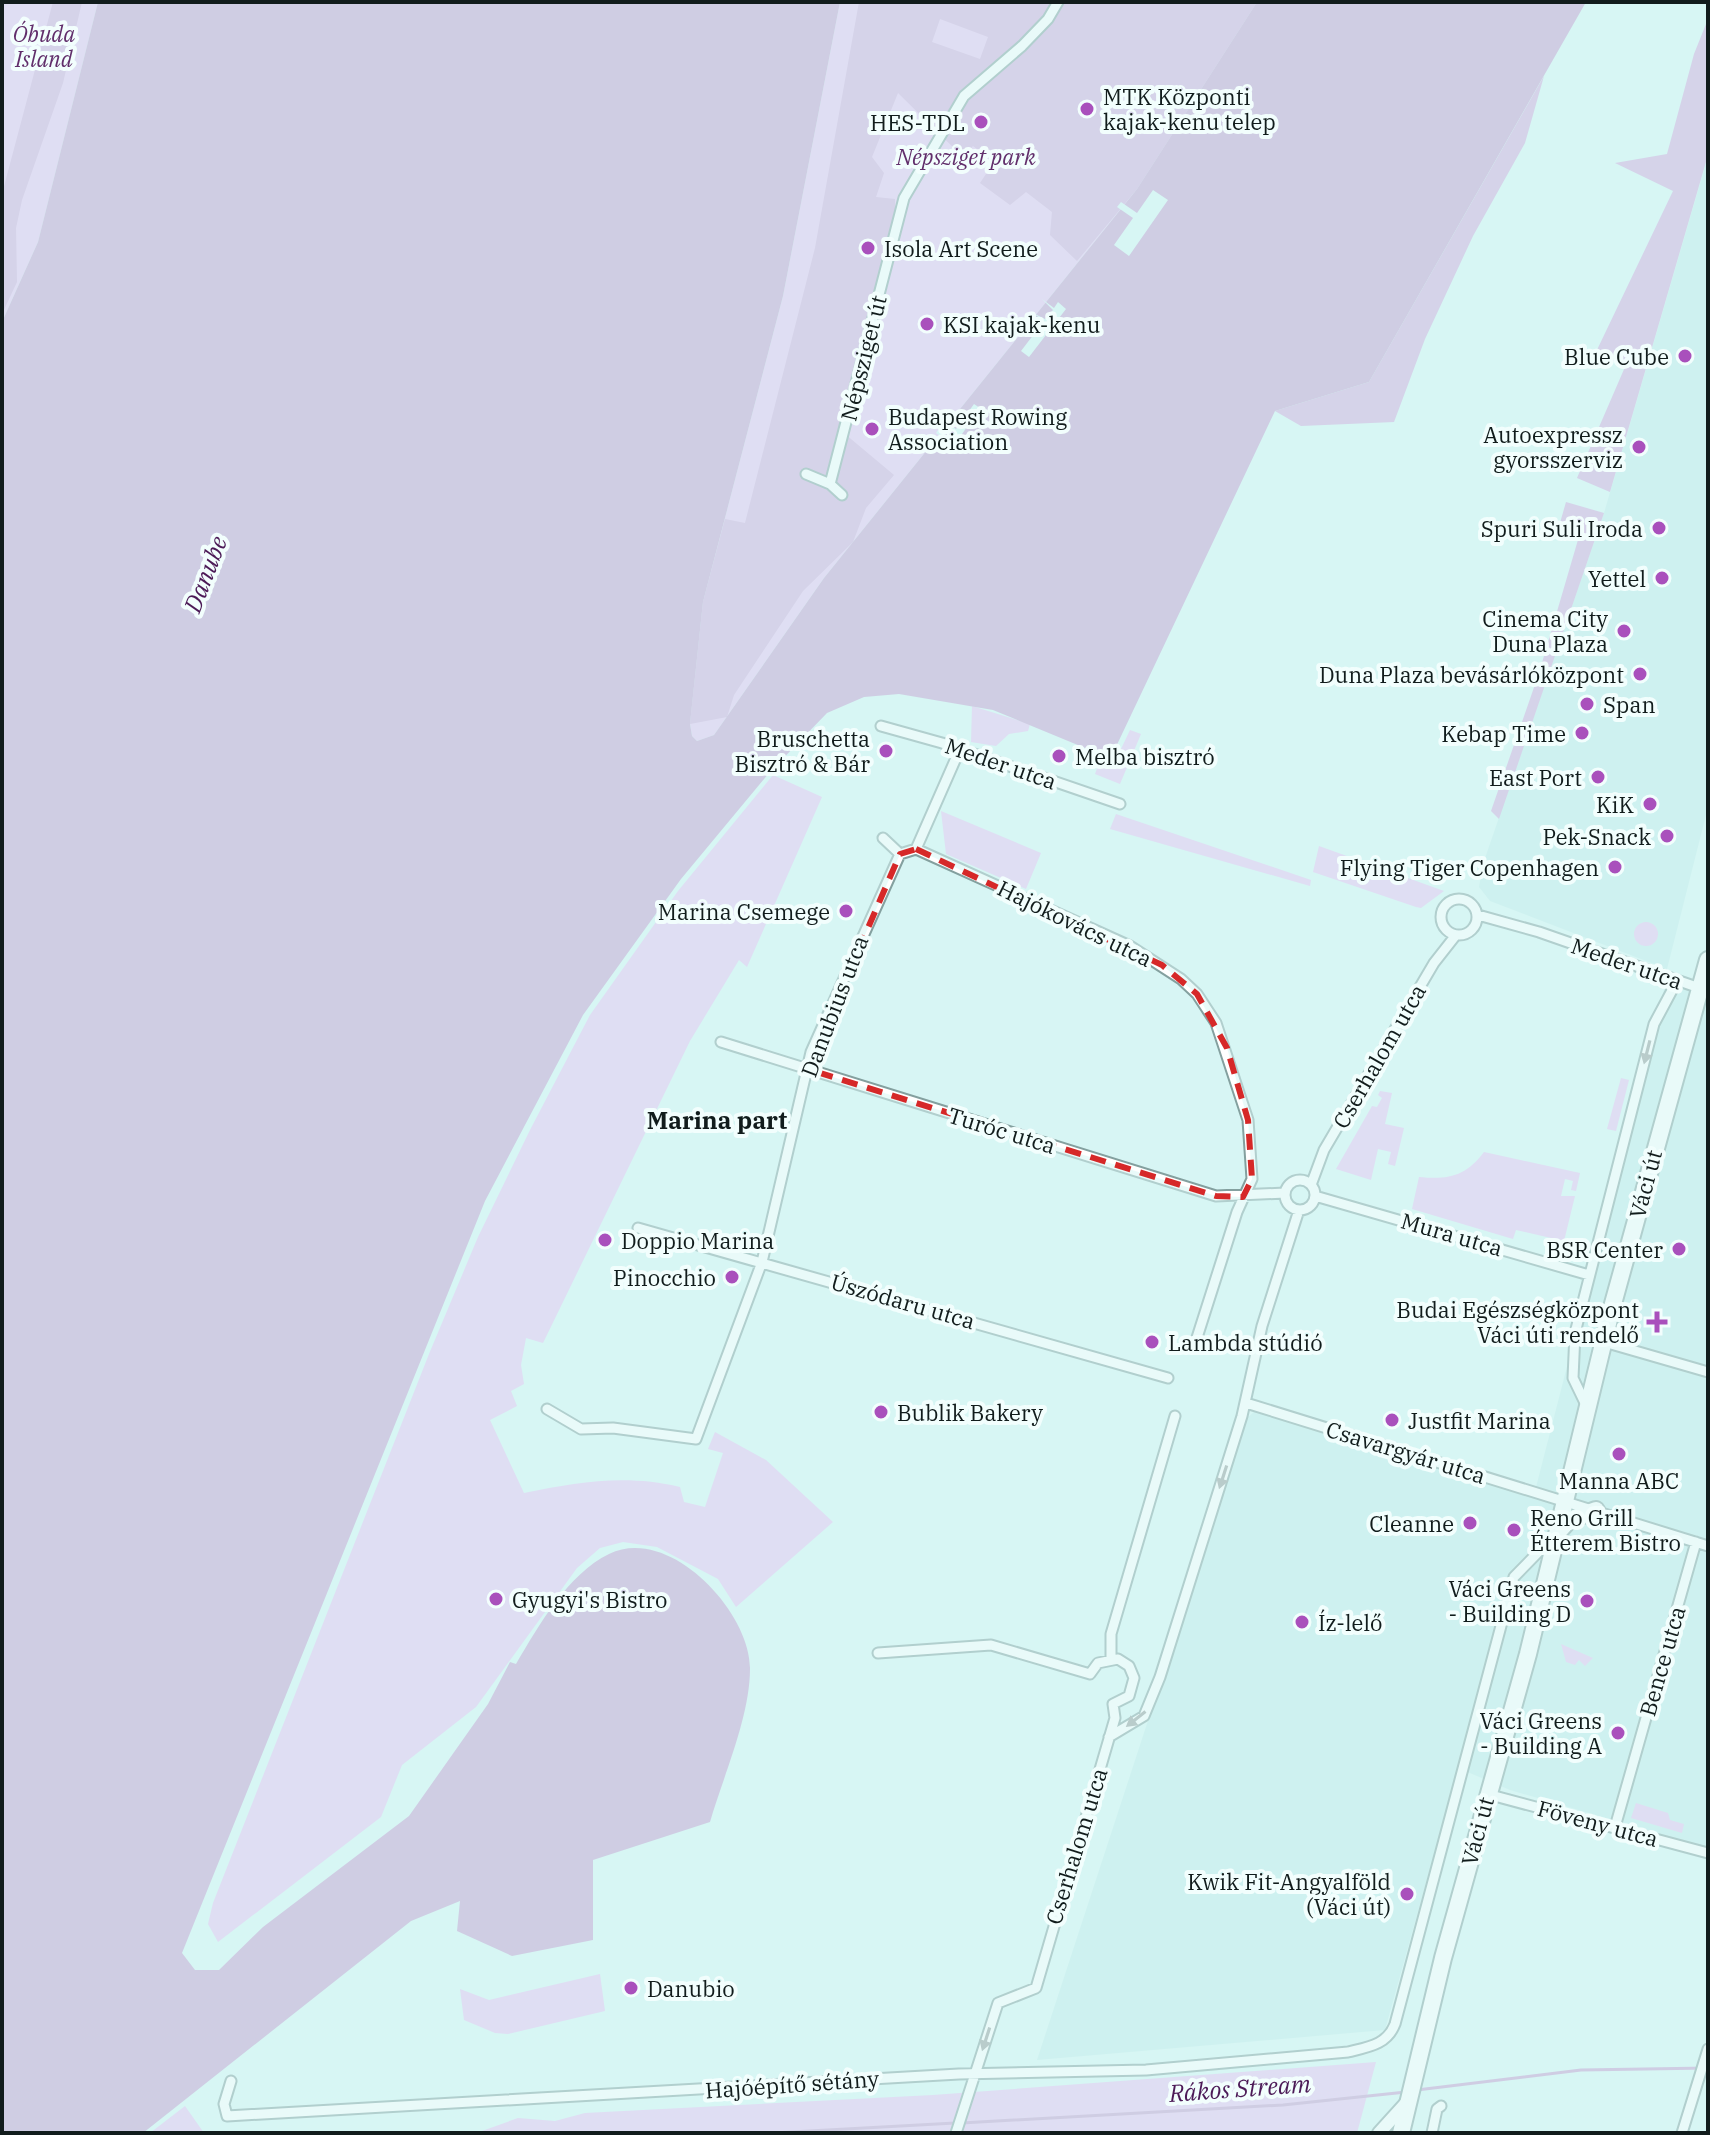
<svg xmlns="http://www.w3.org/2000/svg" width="1710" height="2135" viewBox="0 0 1710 2135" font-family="'IBM Plex Serif',serif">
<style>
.built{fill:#c4ecea}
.green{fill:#e9c1f1}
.forest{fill:#d2a8db;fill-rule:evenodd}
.water{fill:#c59cce}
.pier{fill:#d7f5f4}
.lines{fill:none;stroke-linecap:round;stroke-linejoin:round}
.stream{stroke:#c59cce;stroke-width:3}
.minor-casing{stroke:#84a09f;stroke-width:13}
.tertiary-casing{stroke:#84a09f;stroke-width:16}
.primary-casing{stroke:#84a09f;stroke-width:20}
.minor{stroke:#fff;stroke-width:9}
.tertiary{stroke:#fff;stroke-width:12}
.primary{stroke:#fff;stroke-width:16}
.oneway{fill:#949999}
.marked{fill:none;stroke:#d62828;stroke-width:6;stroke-dasharray:16 10;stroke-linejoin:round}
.poi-dot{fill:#a950bc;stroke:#f2fefd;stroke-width:3}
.labels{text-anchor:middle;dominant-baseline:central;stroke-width:8;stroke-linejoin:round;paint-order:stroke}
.park-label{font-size:22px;font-style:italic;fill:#612e6b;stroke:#f2fefd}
.poi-label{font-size:22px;fill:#111c1c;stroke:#f2fefd;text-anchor:end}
.street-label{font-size:22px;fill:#111c1c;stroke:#f2fefd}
.water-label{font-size:24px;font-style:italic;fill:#4c1a57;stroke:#f2fefd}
.neighbourhood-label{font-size:24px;font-weight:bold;fill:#111c1c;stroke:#f2fefd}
</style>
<rect width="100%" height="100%" fill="#d7f5f4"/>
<path class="built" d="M1708,156V807L1667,969L1490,901L1479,887L1483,864L1604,513Z
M1708,986V1848L1510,1790L1458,1768L1385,2030L1037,2060L1247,1418L1255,1411L1534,1495L1664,989Z"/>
<path class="green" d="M2,2H98L38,242L2,322Z
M840,2H1257L1137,189L824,578L714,735L697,741L692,736L690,724L703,602L783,296Z
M972,706L1030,724L1028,731L1009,734L996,746L971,742Z
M1130,730L1141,734L1120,784L1095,774L1102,755L1121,749Z
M773,775L822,797L747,967L739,960L690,1041L543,1343L526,1338L521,1365L524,1384L511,1391L517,1406L490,1420L524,1493C578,1482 626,1474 680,1487L684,1502L705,1507L723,1453L708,1449L715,1432L766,1460L833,1522L736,1607L718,1579L657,1547L623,1542L600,1548L577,1568L476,1707L402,1765L381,1817L218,1942L208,1924L213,1903L429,1354L478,1237L530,1130L590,1015L678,891Z
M941,811L1041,853L1026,889L946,854Z
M1116,814L1311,880L1310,886L1110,829Z
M1319,846L1444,891L1421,908L1416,907L1313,872Z
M1634 934a12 12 0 1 1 24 0a12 12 0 1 1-24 0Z
M1621,1078L1629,1080L1616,1131L1607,1129Z
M1380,1091L1392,1093L1385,1124L1404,1128L1395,1166L1388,1164L1391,1152L1378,1149L1371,1180L1336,1169L1372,1106L1377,1107L1382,1098L1378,1095Z
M1484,1152L1580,1173L1576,1191L1571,1190L1573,1181L1565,1179L1561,1196H1575L1564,1241L1516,1230L1513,1239L1412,1209L1419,1177C1449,1180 1466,1176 1484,1152Z
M1561,1644L1593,1658L1585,1666L1579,1660L1575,1665L1566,1662Z
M1636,1803L1668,1813L1670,1820L1684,1824L1682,1833L1631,1818Z
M600,1974L605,2011L508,2034L495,2033L464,2020L460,1989L489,2000Z
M1376,2062L1357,2133H446L482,2131L518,2118L555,2121L585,2113L933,2095Z
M185,2106L204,2133H150Z"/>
<path class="forest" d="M53,2H82L63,83L22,200L16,228L17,282L2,314V194Z
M859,2H1257L1137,189L1077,261L1050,235L1052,212L1026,192L1010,205L980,183L994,162L973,146L963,157L898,93L872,157L884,173L876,197L895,199V227L845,434L894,475L866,508L853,542L803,591L734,695L727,717L690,724L703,602L725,519L745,523L815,248ZM940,19L988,37L980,59L932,42Z
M1708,19V155L1610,492L1577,478L1625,367L1596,352L1673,191L1615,163L1667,154L1694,54Z
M1544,76L1525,143L1473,236L1425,339L1394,422L1301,426L1275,411L1369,382Z
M1566,502L1604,513L1499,819L1491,811L1539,673L1580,533L1560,523Z"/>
<path class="water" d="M98,2H840L783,296L703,602L690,724L692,736L697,741L714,735L824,578L1137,189L1257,2H1586L1369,382L1275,411L1114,751L1102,755L993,710L899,694L864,697L827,713L769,773L681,879L583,1015L485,1201L182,1953L195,1970H219L263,1927L409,1816L488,1704L510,1662L516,1664C539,1625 568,1574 609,1554C669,1524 751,1612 750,1669C750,1717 723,1777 710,1822L593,1860V1940L512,1956L457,1931L460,1901L411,1921L143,2133H2V322L38,242Z"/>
<path class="pier" d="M1153,190L1168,200L1129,256L1114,245L1133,218L1117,207L1121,202L1137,213Z
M1042,299L1054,308L1058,302L1066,309L1029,357L1021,351L1044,321L1031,312L1045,319L1053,310Z
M974,404L980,408L951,450L944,445L947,441L936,433L938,430L950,438L955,431L944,424L946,422L956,429Z"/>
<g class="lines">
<path class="stream" d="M1417,2090L1581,2070L1708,2068
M962,2123L1283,2105L1406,2092
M773,2133L955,2123"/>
<defs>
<path id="minor" d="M806,474L830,484L904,198L964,96L1022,46L1048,19L1058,2
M830,484L842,495
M881,726L942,743L1120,804
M883,838L900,854L916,849L1130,946L1181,979L1197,994L1216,1023L1248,1120L1252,1179L1237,1212L1194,1347
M916,849L960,749
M1441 917a18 18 0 1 1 36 0a18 18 0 1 1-36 0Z
M1478,915L1539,932L1708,991
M721,1042L1216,1196L1285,1193
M1285 1195a15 15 0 1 1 30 0a15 15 0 1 1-30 0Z
M1311,1185L1324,1150L1434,963L1456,935
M1315,1196L1589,1275
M638,1228L1168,1378
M1604,1342L1708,1372
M1246,1403L1708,1546
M1587,1407L1573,1378L1575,1333L1654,1024L1677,981
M547,1409L581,1429L613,1428L696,1439L762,1262L811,1052L900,854
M878,1653L991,1645L1090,1674L1098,1663L1118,1659L1129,1666L1134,1678L1129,1696L1113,1704L1115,1718L1036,1988L998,2003L956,2133
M1111,1659V1634L1175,1416
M1109,1737L1144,1716L1160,1677L1242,1416L1262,1326L1299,1210
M1487,1794L1708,1853
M1615,1827L1696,1542
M231,2081L224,2104L227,2116L959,2074L1146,2070L1348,2052C1368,2047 1387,2045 1395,2024L1514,1577L1553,1537
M1432,2133L1437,2109L1441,2106
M1682,2133L1708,2049"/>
<path id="tertiary" d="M1379,2133L1408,2101"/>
<path id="primary" d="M1560,1530L1569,1520L1596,1510
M1401,2133L1443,1958L1528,1654L1611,1311L1708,960"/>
</defs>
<use href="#minor" class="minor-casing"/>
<use href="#tertiary" class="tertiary-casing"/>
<use href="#primary" class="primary-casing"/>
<use href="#minor" class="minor"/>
<use href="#tertiary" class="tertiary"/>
<use href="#primary" class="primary"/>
</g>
<defs><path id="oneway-solid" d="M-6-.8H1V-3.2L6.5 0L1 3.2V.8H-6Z" transform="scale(2)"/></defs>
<g class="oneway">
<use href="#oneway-solid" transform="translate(1647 1052) rotate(104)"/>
<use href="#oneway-solid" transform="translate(1223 1477) rotate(108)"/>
<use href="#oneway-solid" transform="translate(1136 1719) rotate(142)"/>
<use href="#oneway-solid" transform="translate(986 2039) rotate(108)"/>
</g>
<path d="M0 0H1710V2135H0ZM916,849L1162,965L1197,994L1227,1048L1248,1120L1252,1179L1243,1197L1216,1196L807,1069L900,854Z" fill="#d7f5f4" fill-opacity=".55" fill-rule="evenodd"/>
<path class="marked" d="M916,849L1162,965L1197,994L1227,1048L1248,1120L1252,1179L1243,1197L1216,1196L807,1069L900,854Z"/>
<g class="poi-dot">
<circle cx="1087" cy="109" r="8"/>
<circle cx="981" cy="122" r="8"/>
<circle cx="868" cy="248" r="8"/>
<circle cx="927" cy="324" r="8"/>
<circle cx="1685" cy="356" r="8"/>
<circle cx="872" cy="429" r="8"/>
<circle cx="1639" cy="447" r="8"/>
<circle cx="1659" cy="528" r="8"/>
<circle cx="1662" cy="578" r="8"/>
<circle cx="1624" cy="631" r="8"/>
<circle cx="1640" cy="674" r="8"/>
<circle cx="1587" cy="704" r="8"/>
<circle cx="1582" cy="733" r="8"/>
<circle cx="886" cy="751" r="8"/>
<circle cx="1059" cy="756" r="8"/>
<circle cx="1598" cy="777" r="8"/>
<circle cx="1650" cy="804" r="8"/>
<circle cx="1667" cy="836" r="8"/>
<circle cx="1615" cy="867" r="8"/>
<circle cx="846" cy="911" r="8"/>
<circle cx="605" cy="1240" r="8"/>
<circle cx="1679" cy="1249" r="8"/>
<circle cx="732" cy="1277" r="8"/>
<path d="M1653 1310h8v8h8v8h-8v8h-8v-8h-8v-8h8z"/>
<circle cx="1152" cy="1342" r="8"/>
<circle cx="881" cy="1412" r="8"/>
<circle cx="1392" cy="1420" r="8"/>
<circle cx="1619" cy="1454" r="8"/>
<circle cx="1470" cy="1523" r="8"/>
<circle cx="1514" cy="1530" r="8"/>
<circle cx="496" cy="1599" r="8"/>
<circle cx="1587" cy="1601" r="8"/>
<circle cx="1302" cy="1622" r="8"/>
<circle cx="1618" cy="1733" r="8"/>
<circle cx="1407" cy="1894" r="8"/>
<circle cx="631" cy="1988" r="8"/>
</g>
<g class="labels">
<g class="park-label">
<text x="44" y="33">Óbuda<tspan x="44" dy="25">Island</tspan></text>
<text x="966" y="156">Népsziget park</text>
</g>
<g class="poi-label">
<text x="1103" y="96" text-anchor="start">MTK Központi<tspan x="1103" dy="25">kajak-kenu telep</tspan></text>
<text x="965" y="122">HES-TDL</text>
<text x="884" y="248" text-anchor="start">Isola Art Scene</text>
<text x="943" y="324" text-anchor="start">KSI kajak-kenu</text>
<text x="1669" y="356">Blue Cube</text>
<text x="888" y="416" text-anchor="start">Budapest Rowing<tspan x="888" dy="25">Association</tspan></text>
<text x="1623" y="434">Autoexpressz<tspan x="1623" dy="25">gyorsszerviz</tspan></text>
<text x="1643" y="528">Spuri Suli Iroda</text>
<text x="1646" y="578">Yettel</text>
<text x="1608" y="618">Cinema City<tspan x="1608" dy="25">Duna Plaza</tspan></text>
<text x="1624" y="674">Duna Plaza bevásárlóközpont</text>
<text x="1603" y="704" text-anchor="start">Span</text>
<text x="1566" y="733">Kebap Time</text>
<text x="870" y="738">Bruschetta<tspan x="870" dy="25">Bisztró &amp; Bár</tspan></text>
<text x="1075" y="756" text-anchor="start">Melba bisztró</text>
<text x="1582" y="777">East Port</text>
<text x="1634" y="804">KiK</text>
<text x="1651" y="836">Pek-Snack</text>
<text x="1599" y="867">Flying Tiger Copenhagen</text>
<text x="830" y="911">Marina Csemege</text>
<text x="621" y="1240" text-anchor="start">Doppio Marina</text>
<text x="1663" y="1249">BSR Center</text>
<text x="716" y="1277">Pinocchio</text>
<text x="1639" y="1309">Budai Egészségközpont<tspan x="1639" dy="25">Váci úti rendelő</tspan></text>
<text x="1168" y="1342" text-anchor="start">Lambda stúdió</text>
<text x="897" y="1412" text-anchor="start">Bublik Bakery</text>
<text x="1408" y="1420" text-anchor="start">Justfit Marina</text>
<text x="1619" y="1480" text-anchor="middle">Manna ABC</text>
<text x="1530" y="1517" text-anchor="start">Reno Grill<tspan x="1530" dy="25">Étterem Bistro</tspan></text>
<text x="1454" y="1523">Cleanne</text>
<text x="1571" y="1588">Váci Greens<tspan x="1571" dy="25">- Building D</tspan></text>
<text x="512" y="1599" text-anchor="start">Gyugyi's Bistro</text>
<text x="1318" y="1622" text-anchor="start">Íz-lelő</text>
<text x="1602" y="1720">Váci Greens<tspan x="1602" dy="25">- Building A</tspan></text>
<text x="1391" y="1881">Kwik Fit-Angyalföld<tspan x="1391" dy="25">(Váci út)</tspan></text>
<text x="647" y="1988" text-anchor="start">Danubio</text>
</g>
<g class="street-label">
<text transform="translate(863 358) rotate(-76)">Népsziget út</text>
<text transform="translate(1001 763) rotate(19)">Meder utca</text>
<text transform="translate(1075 923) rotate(26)">Hajókovács utca</text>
<text transform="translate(1627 963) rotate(19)">Meder utca</text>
<text transform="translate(834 1006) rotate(-69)">Danubius utca</text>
<text transform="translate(1379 1056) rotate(-60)">Cserhalom utca</text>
<text transform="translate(1002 1130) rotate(17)">Turóc utca</text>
<text transform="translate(1645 1184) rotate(-75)">Váci út</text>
<text transform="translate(1452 1234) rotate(16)">Mura utca</text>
<text transform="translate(903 1301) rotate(16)">Úszódaru utca</text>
<text transform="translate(1406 1452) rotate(17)">Csavargyár utca</text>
<text transform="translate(1662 1661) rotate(-74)">Bence utca</text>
<text transform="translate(1598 1823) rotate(15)">Föveny utca</text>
<text transform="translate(1477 1831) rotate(-75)">Váci út</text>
<text transform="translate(1076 1846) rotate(-73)">Cserhalom utca</text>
<text transform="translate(792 2084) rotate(-4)">Hajóépítő sétány</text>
</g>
<g class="water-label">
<text transform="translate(205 574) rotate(-69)">Danube</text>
<text transform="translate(1240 2088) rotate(-4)">Rákos Stream</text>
</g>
<g class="neighbourhood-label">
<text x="717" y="1120">Marina part</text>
</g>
</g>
<rect width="1710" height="2135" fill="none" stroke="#111c1c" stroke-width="8"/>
</svg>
